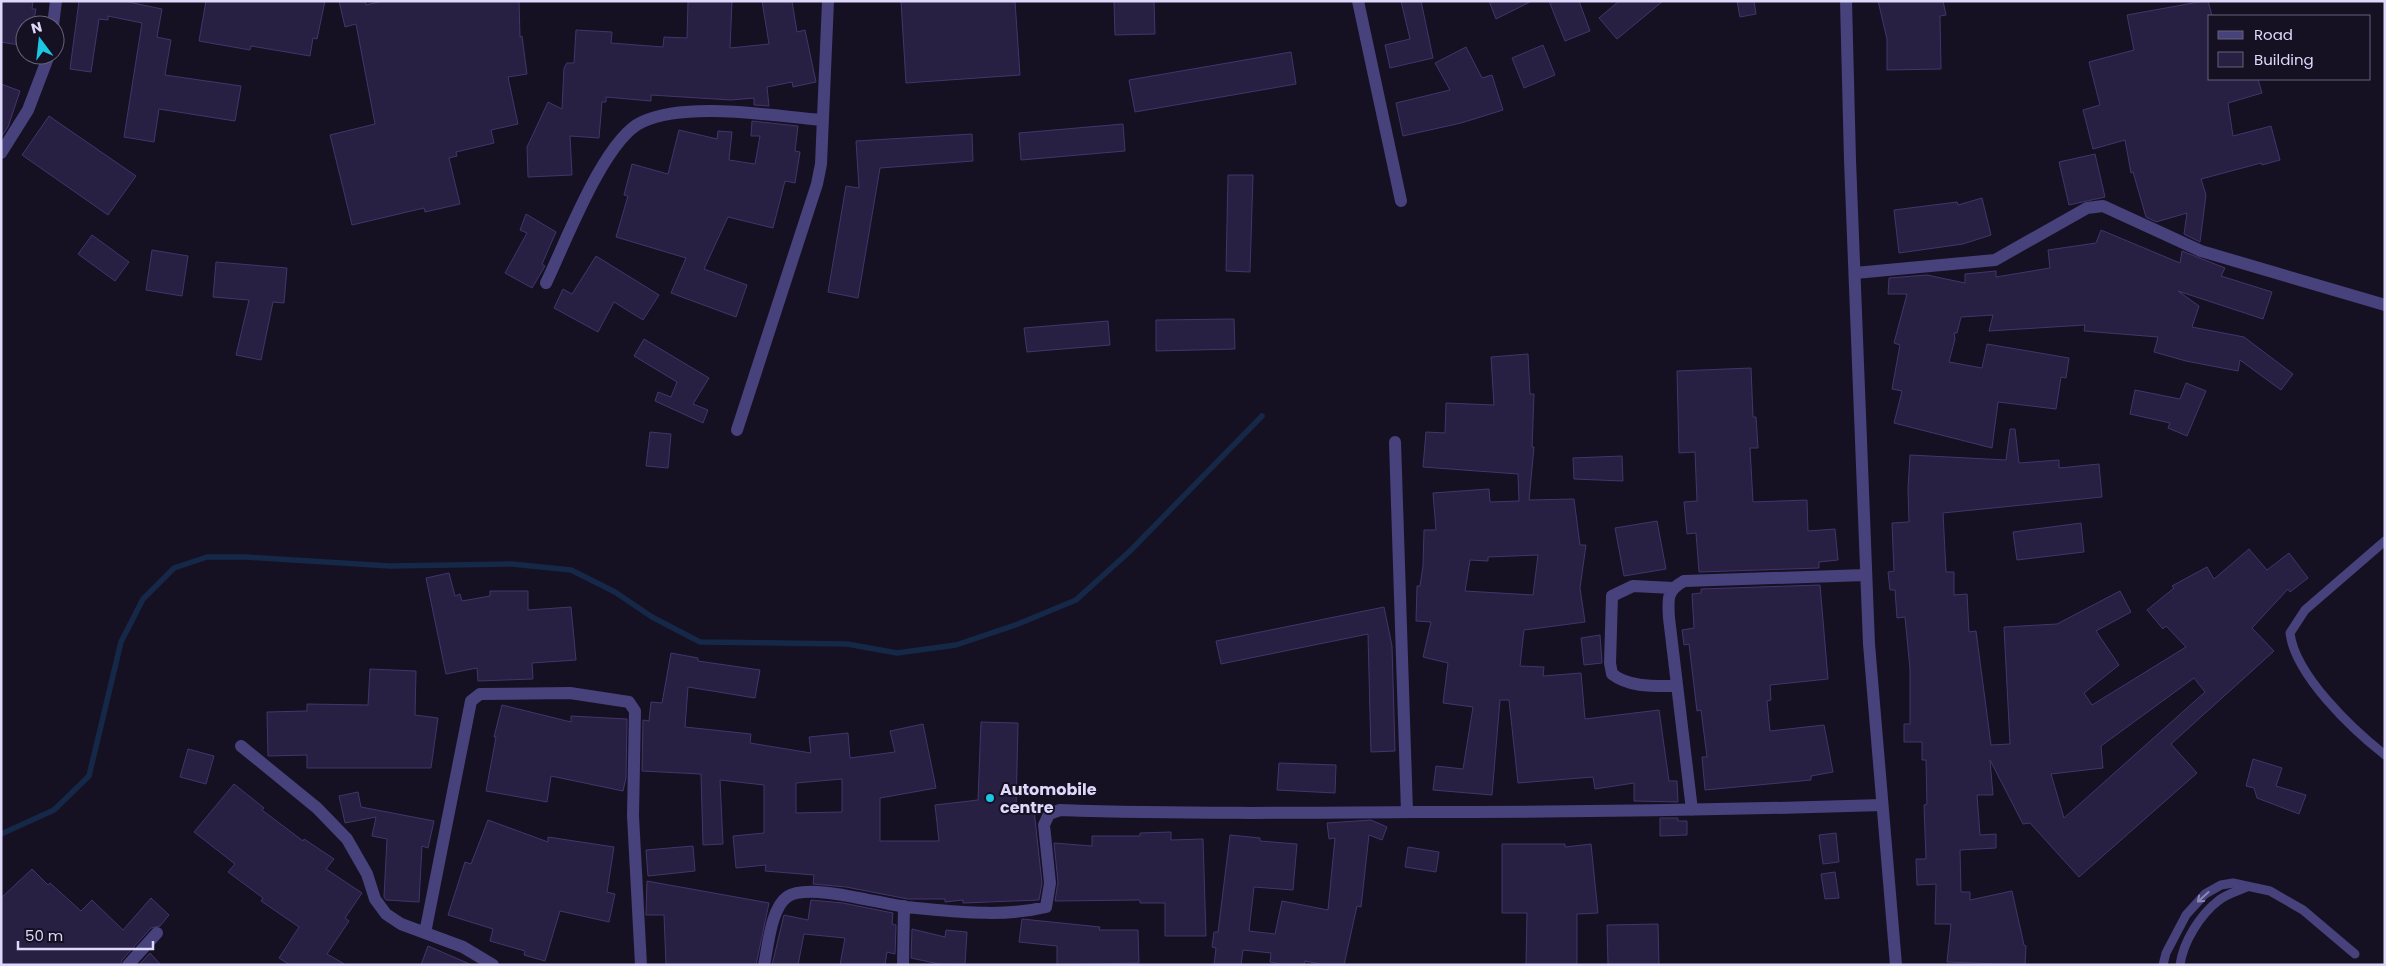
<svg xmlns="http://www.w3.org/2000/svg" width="2386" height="966" viewBox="0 0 2386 966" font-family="Poppins,sans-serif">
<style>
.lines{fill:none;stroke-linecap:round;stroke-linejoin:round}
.stream{stroke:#162848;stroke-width:5.5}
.building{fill:#282042;stroke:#42356b;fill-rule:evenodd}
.service{stroke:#47427c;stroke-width:9}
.minor{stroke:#47427c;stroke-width:12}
.tertiary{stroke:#47427c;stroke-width:12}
.oneway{stroke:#8b86b5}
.poi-dot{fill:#1dc6e2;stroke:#151123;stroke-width:2}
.labels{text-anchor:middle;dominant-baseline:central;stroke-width:4;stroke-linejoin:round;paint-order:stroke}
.poi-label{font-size:16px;font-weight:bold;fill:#ded8fa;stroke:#151123;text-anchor:start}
</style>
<rect width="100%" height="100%" fill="#151123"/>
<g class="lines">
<path class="stream" d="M1,834L54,810L89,776L121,642L143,599L174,568L207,557H245L390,566L512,564L571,570L615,592L652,617L700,642L847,644L897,653L956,645L1018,624L1076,600L1130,551L1262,416"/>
</g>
<path class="building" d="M1,1H33L32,9H36L33,25H25V46L1,42Z
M79,1H124L162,9L157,37L171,40L165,75L241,86L235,121L159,109L154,142L124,137L142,23L108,16V20L99,19L91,72L70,69Z
M206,1H325L317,39L313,38L310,56L251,46L250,50L199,41Z
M339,1H365L366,5L383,1H519L520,37L522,36L527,74L508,77L518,124L491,130L494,143L456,152L457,156L449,158L460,204L425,212L424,208L352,225L330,135L375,124L356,24L345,27Z
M688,1H732L730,48L769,44L762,1H792L797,32L805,30L816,82L793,87L792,82L767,87L769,106L754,105V98L731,100L651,95V101L606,97V102H602L599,138L570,136L572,175L528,177L527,147L548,102L562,109L564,68L567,63H574L576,30L612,32L611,43L663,47L664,37L687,38Z
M901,1H1015L1020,75L906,83Z
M1114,1H1154L1155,34L1115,35Z
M1401,1H1421L1433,58L1390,68L1385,45L1410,39Z
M1489,1H1532L1496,19Z
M1549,1H1579L1590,31L1565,41Z
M1619,1H1663L1617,39L1599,18Z
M1737,1H1754L1756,14L1740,17Z
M1878,1H1943L1946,15L1940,16L1941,69L1887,70V39Z
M2204,1H2208L2212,16H2210V79H2258L2262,93L2228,103L2233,136L2271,126L2280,160L2262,165L2261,163L2201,179L2206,195L2200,242L2184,234L2187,213L2156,222L2146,217L2133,172L2131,173L2125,140L2093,149L2083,110L2100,105L2089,62L2134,50L2127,15Z
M1543,45L1555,75L1524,88L1512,58Z
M1466,47L1482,78L1492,75L1503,110L1461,123L1403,136L1396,103L1450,90L1435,63Z
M1291,52L1296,84L1135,112L1129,80Z
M1,84L20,91L8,127L1,137Z
M49,116L136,176L108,215L22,155Z
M752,121L798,126L795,151L800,152L795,183L785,181L773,228L728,217L704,269L747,285L736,317L671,293L686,258L616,237L628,196L624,195L632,164L668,174L679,130L717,139L718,131L732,132L729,160L755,164L760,136H751Z
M1123,124L1125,151L1021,160L1019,133Z
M972,134L973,161L880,168L858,298L828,292L846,186L859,188L856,141Z
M2095,154L2105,197L2069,205L2059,162Z
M1228,175H1253L1250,272L1226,271Z
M1982,198L1991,235L1963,244L1899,253L1894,210L1957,202L1958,205Z
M526,214L556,232L542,264L545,266L532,288L505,273L527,233L520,230Z
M2101,230L2180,263L2182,251L2225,268L2221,276L2272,292L2263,319L2178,291L2199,306L2192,327L2244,337L2293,374L2281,390L2240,360L2238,371L2186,361L2154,352L2158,337L2084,331L2085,325L1989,331L1993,315L1961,317L1957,333H1954L1955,339L1949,362L1982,368L1987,344L2069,358L2066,378L2061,377L2056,409L1998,402L1992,448L1894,423L1902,391L1892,389L1900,345L1894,343L1907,294H1888L1889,278L1927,275L1965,283V274L1996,271V277L2050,268L2048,250L2096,243Z
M92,235L129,262L115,281L78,254Z
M152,250L188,256L182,296L146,290Z
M596,256L659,295L643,320L614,302L598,332L554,308L563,289L572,294Z
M216,262L287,268L284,303L273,302L261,360L236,355L249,300L213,297Z
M1234,319L1235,349L1156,351V320Z
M1108,321L1110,345L1027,352L1024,328Z
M644,339L709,378L693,404L708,410L703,423L655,401L658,392L671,397L677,382L634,356Z
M1528,354L1530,394H1534L1532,447H1534L1529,500L1574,499L1580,545H1586L1580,588L1585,622L1524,630L1520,666L1544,667L1543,676L1581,673L1585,719L1659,710L1669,781H1677L1678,802L1634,801V783L1595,789L1593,777L1518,783L1509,700H1500L1492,795L1433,790L1436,766L1463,769L1473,707L1443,703L1448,663L1423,657L1431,622L1416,621L1417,586H1420L1423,566L1424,530H1436L1433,493L1489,489L1490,502L1519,501L1518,474L1423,467L1426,432L1445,433L1446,403L1494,405L1491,357ZM1538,555L1533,595L1465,591L1470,560L1488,561V557Z
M1751,368L1753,417H1756L1758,448H1750L1753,502L1807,500L1808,531L1835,529L1838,560L1819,562V568L1699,572L1696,533L1687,534L1684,502L1697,501L1695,452L1679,453L1677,371Z
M2186,383L2206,391L2187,436L2168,428L2170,423L2130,414L2135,390L2180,399Z
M2010,429H2015L2019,463L2059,460V468L2099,464L2102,497L1943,513L1946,572H1954V595L1967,594L1969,632L1976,631L1991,745L2010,744L2004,627L2057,624L2120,591L2131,612L2096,631L2119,665L2084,693L2092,705L2186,647L2166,626L2163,629L2147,610L2174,588L2172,586L2207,567L2214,579L2249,549L2267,570L2289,553L2308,578L2290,592L2288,589L2252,628L2274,651L2171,744L2197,773L2079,877L2030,823L2023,824L1990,760L1993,795H1977L1980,835L1996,834V848L1960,850L1961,892H1970V900L2012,891L2024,945L2026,946L2025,965L1947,962L1951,924H1935L1936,884L1917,885L1916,859H1926L1924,805L1927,804L1926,760H1922V742H1904V724H1910V669L1905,617L1897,618L1895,590H1890L1888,572L1894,571L1892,523L1909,522L1908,489L1910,455L2006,460ZM2194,678L2205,692L2064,818L2051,774L2103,768L2101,746Z
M650,432L671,434L668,468L646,466Z
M1622,456L1623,481L1574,479L1573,458Z
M1657,521L1666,569L1624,576L1615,528Z
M2081,523L2084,552L2017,560L2013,532Z
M449,573L455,596L460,594L462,601L490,596V591H528V610L571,607L576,660L532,663L533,679L478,681L477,668L446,674L426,578Z
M1820,585L1828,679L1770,685L1771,700L1767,701L1770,731L1824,725L1833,772L1811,776V780L1705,790L1702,757H1707L1701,710L1697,711L1689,644L1684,645L1682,630L1694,628L1692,594L1701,593V589Z
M1384,607L1392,646L1395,751L1371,752L1368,634L1221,664L1216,641Z
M1600,635L1602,663L1584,665L1581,638Z
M671,653L698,658V661L760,670L755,698L688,687L685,727L751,734L750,743L811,753L809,737L848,733L850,758L895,752L890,731L923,724L936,788L880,798V841H939L935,805L978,800L981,722L1018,723L1016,811L1034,810L1042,883L1039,900L963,903V900L945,902V899H908L846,887L813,884L814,875L765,871L766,865L736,868L733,836L764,833V785L720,780L723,844L703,845L701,774L642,771L643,720L649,721L651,702L662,703ZM842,779V812L796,813V783Z
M370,669L416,671L415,715L438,718L431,768H307V755L268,756L267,712L307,711V704L368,705Z
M502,705L571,722V716L627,719L626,778L623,791L551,776L547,802L486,791L496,737H494Z
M188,749L214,756L206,784L180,777Z
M2253,759L2282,768L2276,786L2306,795L2299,814L2257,798L2254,788L2246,786Z
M1279,763L1336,765L1335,793L1277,790Z
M234,784L264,808L262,810L303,841L304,839L334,859L326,869L362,893L345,918L349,921L327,954L346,965H290L279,958L299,927L261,901L263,898L228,872L235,864L194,832Z
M358,792L361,807L434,821L428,848L422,846L419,902L386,900L384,897L387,839L372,836L376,817L345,823L339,796Z
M1660,818H1678V821H1687V835L1660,836Z
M488,820L548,842V837L614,847L607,892L615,894L609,922L560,911L545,961L524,955L525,951L490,941L493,929L448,915L465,862L471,864Z
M1371,820L1387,827L1382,840L1369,835L1361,907L1357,906L1344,965H1325L1305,961L1304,965H1285L1270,962L1271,953L1243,950L1241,965H1214L1216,948L1212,947L1214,932H1218L1230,835L1260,838V841L1297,844L1293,890L1254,887L1249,931L1275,934L1282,901L1328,910L1335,838L1329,839L1327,823Z
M1171,832V840L1203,839L1206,936H1165V903H1140V900L1055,901L1058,882L1054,843L1092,846V836H1140V833Z
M1836,833L1839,862L1823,864L1819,835Z
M1502,844H1565V847L1591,844L1598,913L1577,914V965H1526L1527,913H1502Z
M693,846L695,871L648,876L646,850Z
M1408,847L1439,852L1436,872L1405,867Z
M32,869L48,885L50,883L81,911L92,900L123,930L151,898L169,915L160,926L151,928L122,960L120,965H1V898Z
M1835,872L1839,898L1825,899L1821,874Z
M647,881L769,903L756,965H666L664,915H646Z
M811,900L843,903L893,913L892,924L896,925L895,954L887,952L885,965H840L845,938L804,934L798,965H772L784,915L808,920Z
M1022,919L1100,927L1099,930H1138L1139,963L1057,965V946L1019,942Z
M1658,924L1659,965H1608L1607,925Z
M912,929L945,937L946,930L967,932L965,965L939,964L911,958Z
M428,946L472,965H421Z
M150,953L161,965H139Z"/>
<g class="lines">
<path class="service" d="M2385,541L2305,610L2290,633C2295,675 2352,729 2385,755
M2163,965L2166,953L2186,915L2205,894L2221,885L2233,883L2270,891L2303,910L2355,954
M2180,965C2183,942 2200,915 2218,901C2226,894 2238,891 2247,887"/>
<path class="minor" d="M1358,1L1401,201
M53,25L56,1
M1,153L28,110L49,55
M1855,273L1995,260L2087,208L2103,206L2201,251L2385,305
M546,283C565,244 604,139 642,122C688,101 772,116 822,120
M737,430L817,184L821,164L828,1
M1395,442L1407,812
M1673,588L1633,586L1612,596L1610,663L1612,674C1630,688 1656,686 1677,686
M241,746L317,808L347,839L367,874L375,899L386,914L401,924L463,947L493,965
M1692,810L1669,618C1668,599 1666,591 1684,581L1866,575
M425,933L471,701L480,694L570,693L629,702L635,711L633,816L641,965
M128,965L157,933
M764,965C768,947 771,908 787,897C808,882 880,904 906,907C952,911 1001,918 1046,907L1050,883L1044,825L1049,814L1060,810C1179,814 1297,813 1416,812C1571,812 1727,810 1882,805
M903,965L904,906"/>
<path class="tertiary" d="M1846,1L1850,160L1869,644L1896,965"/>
</g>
<defs><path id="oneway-shaft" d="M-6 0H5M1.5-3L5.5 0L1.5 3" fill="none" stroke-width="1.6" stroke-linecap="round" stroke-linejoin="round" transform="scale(1.25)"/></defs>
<use class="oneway" href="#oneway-shaft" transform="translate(2203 897) rotate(138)"/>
<circle class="poi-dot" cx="990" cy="798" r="5"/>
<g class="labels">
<g class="poi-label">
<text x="1000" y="789">Automobile<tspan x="1000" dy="18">centre</tspan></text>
</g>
</g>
<rect width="2386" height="966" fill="none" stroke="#ded8fa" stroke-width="5"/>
<rect x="2208" y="15" width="162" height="65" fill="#151123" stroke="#656179"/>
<rect x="2218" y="31" width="25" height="8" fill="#47427c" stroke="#656179"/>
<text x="2254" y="40" font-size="15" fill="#ded8fa">Road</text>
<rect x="2218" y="52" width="25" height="15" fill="#282042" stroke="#656179"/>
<text x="2254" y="65" font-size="15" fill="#ded8fa">Building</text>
<g transform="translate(40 40) rotate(345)"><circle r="24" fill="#151123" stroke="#656179"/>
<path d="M0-4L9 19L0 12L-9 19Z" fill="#1dc6e2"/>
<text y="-8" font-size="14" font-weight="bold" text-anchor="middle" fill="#ded8fa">N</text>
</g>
<path d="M18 941v8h135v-8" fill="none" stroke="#ded8fa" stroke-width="2.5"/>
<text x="25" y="941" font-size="15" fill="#ded8fa" stroke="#151123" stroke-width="4" paint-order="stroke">50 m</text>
</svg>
